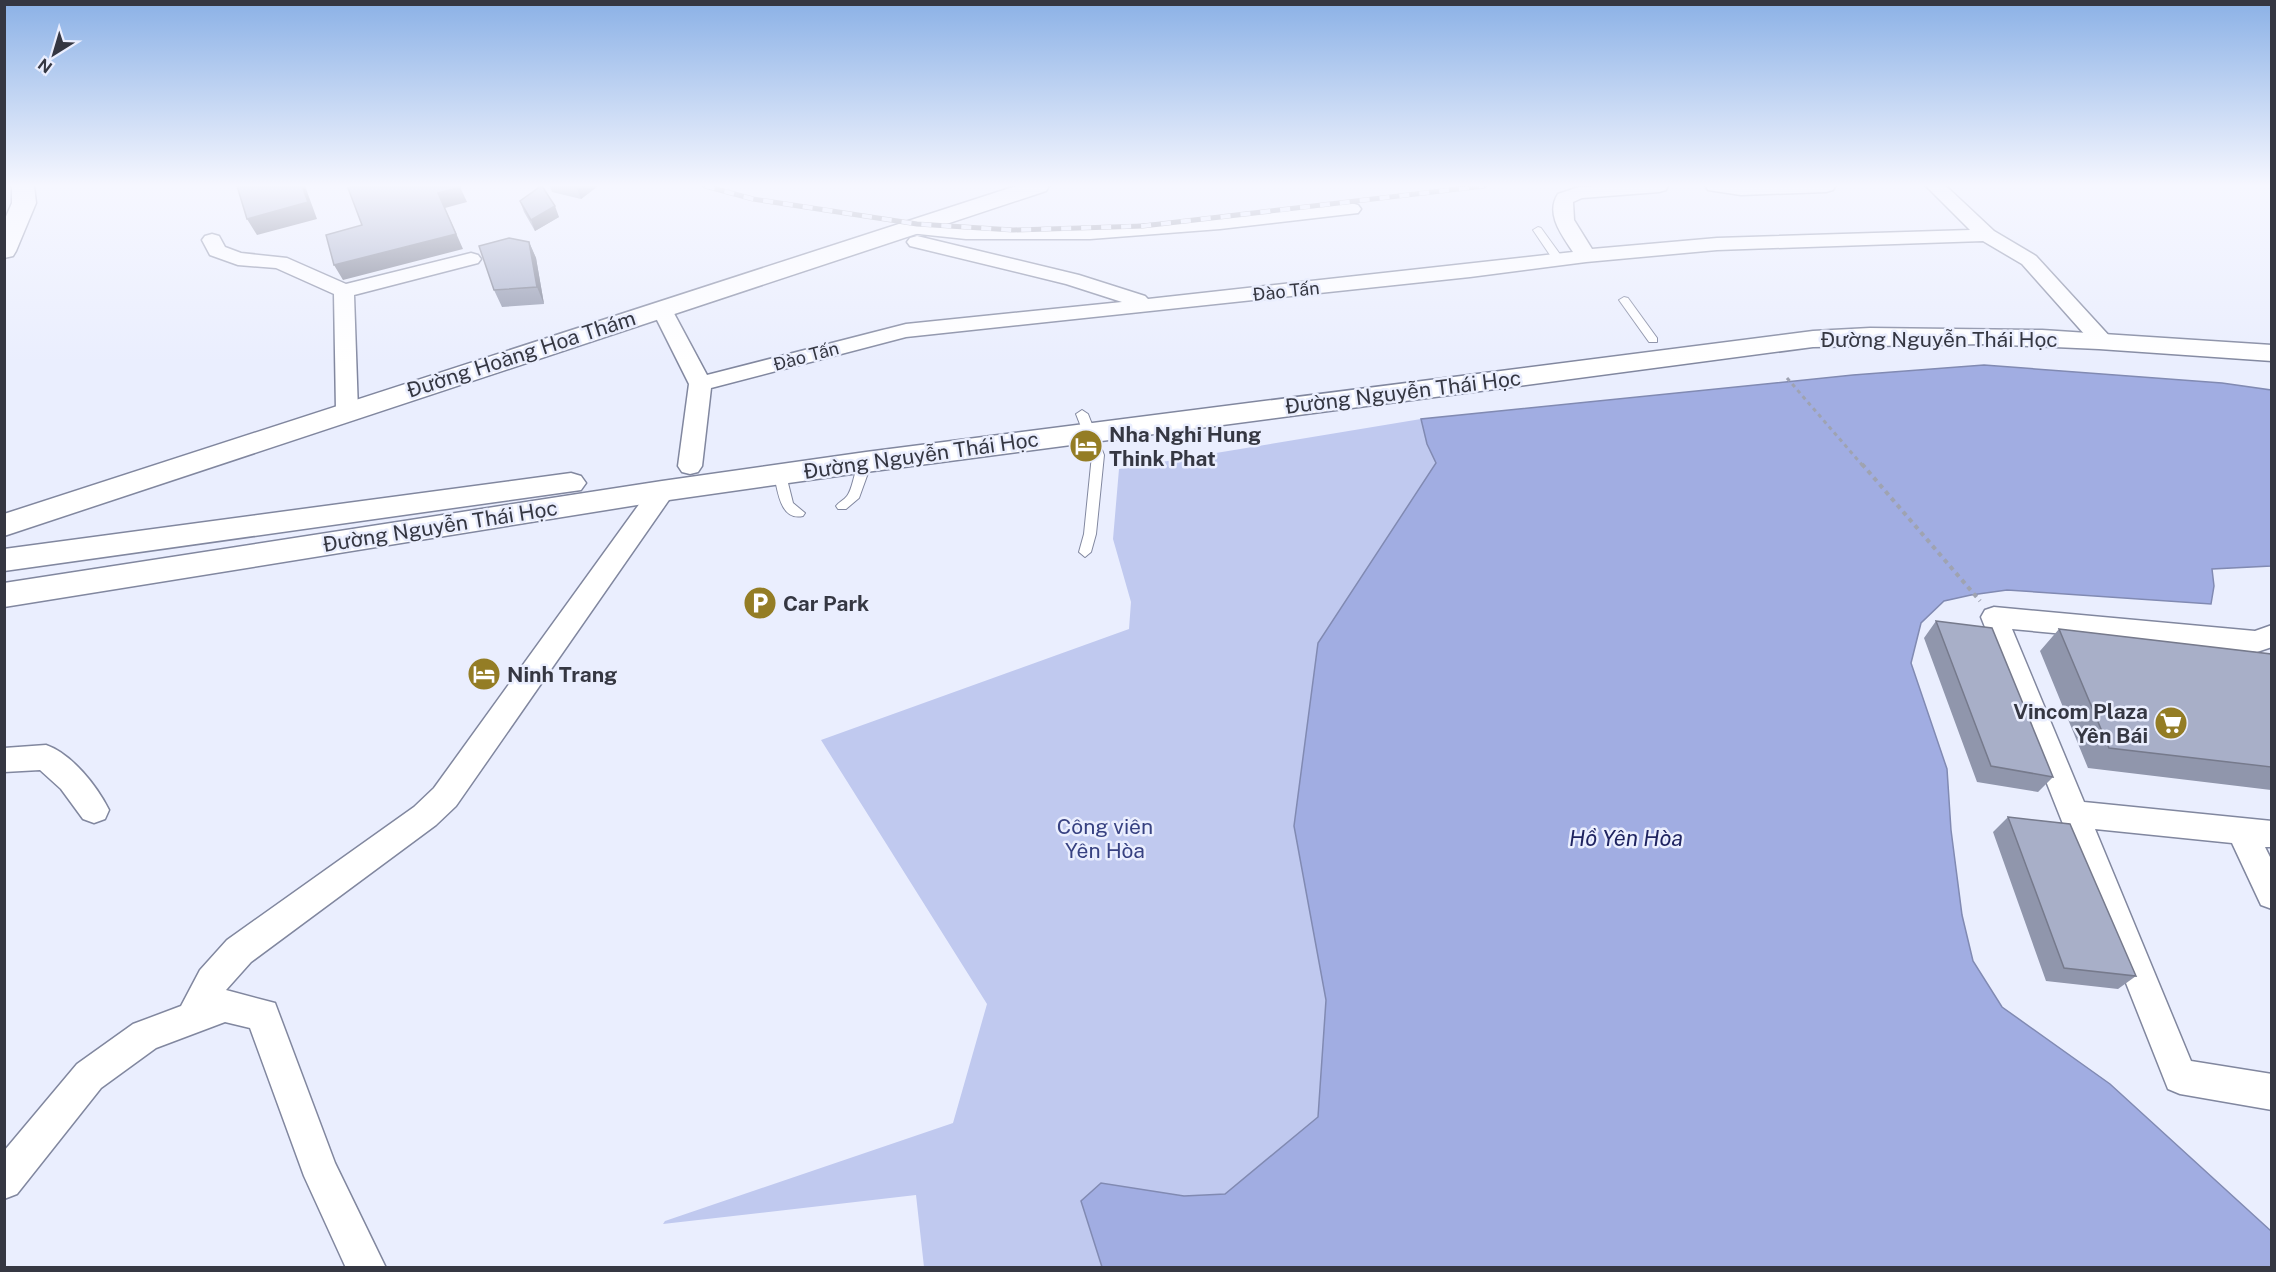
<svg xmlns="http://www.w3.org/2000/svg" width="2276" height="1272" viewBox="0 0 2276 1272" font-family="'Public Sans',sans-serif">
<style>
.green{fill:#c0c9ef}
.water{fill:#a1ade2;stroke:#818ab2;stroke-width:1.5}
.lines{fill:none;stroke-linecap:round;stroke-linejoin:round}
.service-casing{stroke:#81879f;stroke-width:2}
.minor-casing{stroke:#81879f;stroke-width:3}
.tertiary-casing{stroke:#81879f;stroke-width:3}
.primary-casing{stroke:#81879f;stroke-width:3}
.path-far1{stroke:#9fa3b1;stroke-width:3;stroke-dasharray:4 4;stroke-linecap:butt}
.path{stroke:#9fa3b1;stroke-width:4;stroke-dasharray:4.5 4.5;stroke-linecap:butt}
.service{fill:#fff;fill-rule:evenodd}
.minor{fill:#fff;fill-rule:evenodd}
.tertiary{fill:#fff;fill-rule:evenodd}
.primary{fill:#fff;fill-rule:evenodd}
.rail-casing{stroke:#8f929f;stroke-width:5}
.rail{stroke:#eaeefe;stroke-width:4;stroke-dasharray:10;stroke-linecap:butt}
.wall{fill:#9096ac}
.shaded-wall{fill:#767a8c}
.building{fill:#a8afc8;stroke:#767a8c;stroke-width:1.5}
.labels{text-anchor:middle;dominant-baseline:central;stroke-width:5;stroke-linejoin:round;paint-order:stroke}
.far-street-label{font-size:18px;fill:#353742;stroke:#eaeefe}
.street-label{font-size:21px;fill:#353742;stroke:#eaeefe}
.poi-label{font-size:21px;font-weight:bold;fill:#353742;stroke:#eaeefe;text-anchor:start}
.park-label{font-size:21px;fill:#374181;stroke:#eaeefe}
.water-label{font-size:22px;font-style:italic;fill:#1e2360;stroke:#eaeefe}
</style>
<rect width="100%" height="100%" fill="#eaeefe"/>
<path class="green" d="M1421,419L1436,463L1318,643L1294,826L1326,1000L1318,1117L1225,1194L1184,1196L1101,1183L1081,1201L1102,1267H924L916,1195L663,1224L665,1221L953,1123L987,1004L821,740L1129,629L1131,602L1113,539L1119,469Z"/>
<path class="water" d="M1984,365L2222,383L2271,390V566L2212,569L2214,586L2211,604L2007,590L1971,595L1944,601L1921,623L1911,663L1947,769L1951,830L1962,915L1973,961L2002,1007L2110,1084L2271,1231V1267H1102L1081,1201L1101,1183L1184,1196L1225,1194L1318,1117L1326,1000L1294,826L1318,643L1436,463L1427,444L1421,419L1853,375Z"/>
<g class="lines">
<defs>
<path id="service" d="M1538,227L1541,228L1562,257V261H1554L1533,230Z
M1624,297L1628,298L1657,338V342H1649L1619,300Z
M1082,410L1088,414L1104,455L1096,534L1091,552L1085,557L1079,552L1084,534L1092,455L1076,414Z
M866,458L872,462L859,498L846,509H838L836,506C839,502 844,500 847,496C855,486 853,463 866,458Z
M780,471L786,475L793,503L805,513L803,516C780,521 778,491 774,475Z"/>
<path id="minor" d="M1598,186H1668L1666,190L1659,192L1582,198L1573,202L1574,220L1592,249L1717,238L1970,230L1926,186H1946L1994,231L2036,256L2113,340L2110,345L2102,347L2094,345L2022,264L1983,241L1717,250L1586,262L1470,277L906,337L711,388L702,466L698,472L690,474L682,472L678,466L689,384L651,308L655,304L662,302L669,304L707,375L906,324L1122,302L1066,284L910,246L907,242L910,238L917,236L1079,275L1145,296L1148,299L1573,252C1562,235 1545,214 1558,194L1579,187Z
M1706,186H1835L1833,190L1826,192L1741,195L1708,190Z
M1351,203L1358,205L1361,209L1358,213L1220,229L1090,239H966L900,232L897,228L900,224L907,222C1054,242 1205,219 1351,203Z
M212,234L219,236L225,247L241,253L287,258L346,284L471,253L478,255L481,259L478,263L354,295L358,411L355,416L347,418L339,416L336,411L334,294L276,268L238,265L210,255L202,240L205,236Z
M662,483L671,485L674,491L671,497L456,806L436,825L251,962L226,990L275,1003L335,1163L386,1268H346L304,1176L250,1028L225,1022L156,1048L101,1088L17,1194L4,1199V1151L77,1064L133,1024L181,1006L200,970L227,940L414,807L434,788L653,485Z
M1994,607L2255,631L2272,625V647L2257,652L2012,629L2084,802L2272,821V847H2265L2272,861V909L2261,905L2232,843L2095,829L2191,1061L2272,1074V1110L2180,1094L2168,1089L1981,617L1985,610Z
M46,745C72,754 97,786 109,810L105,819L94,823L83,819L61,789L40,770L4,772V748Z"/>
<path id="tertiary" d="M1016,186H1049L1046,191L4,536V514Z"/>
<path id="primary" d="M12,186H34L36,203L16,251L13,256L4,258V221L12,203Z
M1870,328L2042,330L2272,345V361L2099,349L1985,344L1813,347L866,472L662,501L4,607V583L662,481L866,452L1813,331Z
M571,473L581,476L586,483L581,490L4,571V549Z"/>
</defs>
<use href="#service" class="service-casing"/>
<use href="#minor" class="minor-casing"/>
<use href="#tertiary" class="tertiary-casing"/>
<use href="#primary" class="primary-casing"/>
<path class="path-far1" d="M1787,378L1863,466"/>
<path class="path" d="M1862,464L1980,601"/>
<use href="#service" class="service"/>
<use href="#minor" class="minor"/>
<use href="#tertiary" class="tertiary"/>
<use href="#primary" class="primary"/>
<defs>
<path id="rail" d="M705,186L753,199L917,224L1013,230L1143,226L1484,186"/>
</defs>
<use href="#rail" class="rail-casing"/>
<use href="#rail" class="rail"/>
</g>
<path class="wall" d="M550,186H598L581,199L552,192Z
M520,201L559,217L535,231L524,212Z
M529,242L536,258L544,304L502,307L494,290Z
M1936,621L2053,777L2038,792L1977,782L1924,638Z
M2059,629L2271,654V790L2088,768L2040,651Z
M2008,817L2136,976L2118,989L2046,981L1993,832Z"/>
<path class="shaded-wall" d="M302,186H305L317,219L257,235L247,219Z
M580,186H598L581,199L577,188Z
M460,187L467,202L445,208L463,249L343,280L334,265L438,193Z
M555,206L559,217L535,231L531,220Z
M529,242L536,258L544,304L537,287Z"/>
<path class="building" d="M237,186H302L308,202L247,219Z
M355,186H460V187L438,193L456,234L334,265L326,235L362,225L348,188Z
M541,186H542L555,206L531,220L520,201Z
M568,186H580L577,188Z
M509,238L529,242L537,287L494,290L479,246Z
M1936,621L1992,628L2053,777L1991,766Z
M2059,629L2271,654V767L2109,748Z
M2008,817L2070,824L2136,976L2064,968Z"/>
<linearGradient id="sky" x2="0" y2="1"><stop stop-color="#8bb1e6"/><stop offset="0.51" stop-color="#f6f7ff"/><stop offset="1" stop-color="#f6f7ff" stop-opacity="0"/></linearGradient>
<rect width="2276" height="364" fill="url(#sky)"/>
<defs>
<symbol id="hotel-disc" viewBox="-11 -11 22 22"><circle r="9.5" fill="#947d25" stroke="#eaeefe"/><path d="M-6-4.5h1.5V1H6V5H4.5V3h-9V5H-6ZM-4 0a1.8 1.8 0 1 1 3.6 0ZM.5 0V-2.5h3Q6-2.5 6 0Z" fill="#fff"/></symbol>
<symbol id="parking-disc" viewBox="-11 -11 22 22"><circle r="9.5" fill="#947d25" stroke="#eaeefe"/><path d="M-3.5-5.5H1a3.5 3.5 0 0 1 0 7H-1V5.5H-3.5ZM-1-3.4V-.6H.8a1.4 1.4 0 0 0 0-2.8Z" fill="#fff"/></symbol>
<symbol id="supermarket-disc" viewBox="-11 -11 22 22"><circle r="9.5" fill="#947d25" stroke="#eaeefe"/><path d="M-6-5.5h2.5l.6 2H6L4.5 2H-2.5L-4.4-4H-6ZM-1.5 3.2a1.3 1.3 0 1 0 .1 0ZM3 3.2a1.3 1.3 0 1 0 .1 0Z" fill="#fff"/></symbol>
</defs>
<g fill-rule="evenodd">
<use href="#hotel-disc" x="1067" y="427" width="38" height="38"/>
<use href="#parking-disc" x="741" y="584" width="38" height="38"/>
<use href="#hotel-disc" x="465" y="655" width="38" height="38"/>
<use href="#supermarket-disc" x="2152" y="704" width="38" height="38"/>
</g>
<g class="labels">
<g class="far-street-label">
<text transform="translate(1286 291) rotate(-6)">Đào Tấn</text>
<text transform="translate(806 356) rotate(-15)">Đào Tấn</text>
</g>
<g class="street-label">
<text x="1939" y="339">Đường Nguyễn Thái Học</text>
<text transform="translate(521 354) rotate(-18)">Đường Hoàng Hoa Thám</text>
<text transform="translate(1403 392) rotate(-7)">Đường Nguyễn Thái Học</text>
<text transform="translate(921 455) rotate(-8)">Đường Nguyễn Thái Học</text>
<text transform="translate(440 526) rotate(-9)">Đường Nguyễn Thái Học</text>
</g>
<g class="poi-label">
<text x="1109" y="434">Nha Nghi Hung<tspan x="1109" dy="24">Think Phat</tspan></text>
<text x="783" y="603">Car Park</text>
<text x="507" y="674">Ninh Trang</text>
<text x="2148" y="711" text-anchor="end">Vincom Plaza<tspan x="2148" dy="24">Yên Bái</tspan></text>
</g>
<g class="park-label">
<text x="1105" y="826">Công viên<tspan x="1105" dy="24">Yên Hòa</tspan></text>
</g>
<g class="water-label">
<text x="1626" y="838">Hồ Yên Hòa</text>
</g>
</g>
<rect width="2276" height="1272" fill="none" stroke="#353742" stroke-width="12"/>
<g transform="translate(54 54) rotate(217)" stroke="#eaeefe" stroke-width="4.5" paint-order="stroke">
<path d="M0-4.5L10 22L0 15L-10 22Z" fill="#353742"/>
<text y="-9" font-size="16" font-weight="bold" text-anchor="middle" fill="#353742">N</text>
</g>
</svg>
